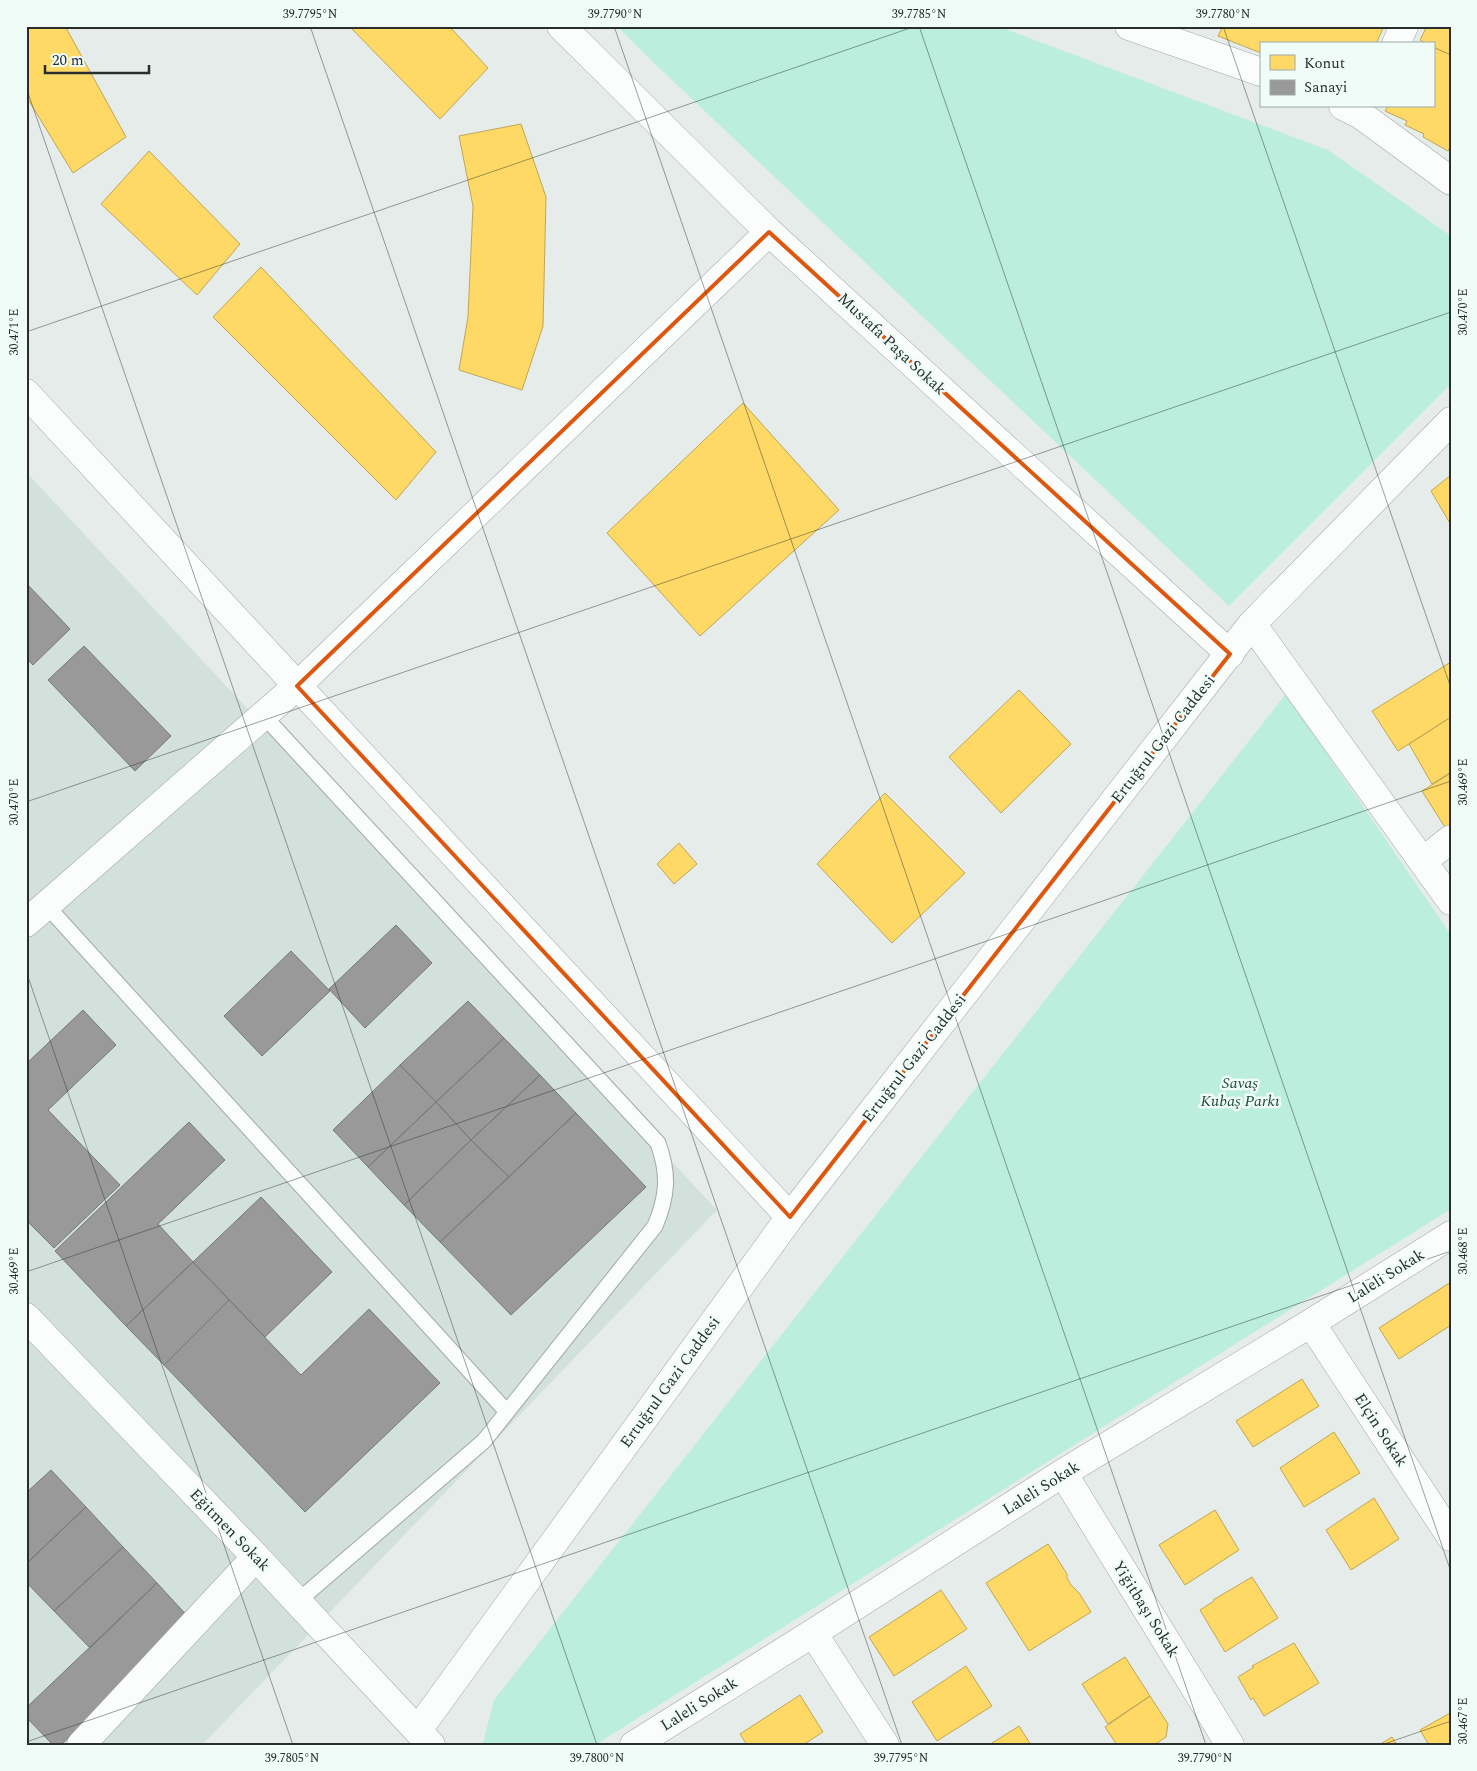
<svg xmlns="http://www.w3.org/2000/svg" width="1477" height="1771" viewBox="0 0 1477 1771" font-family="Spectral,serif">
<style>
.built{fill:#d2e1db}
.green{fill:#bed}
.homes{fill:#ffd966;stroke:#bfa655}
.industry{fill:#999;stroke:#777978}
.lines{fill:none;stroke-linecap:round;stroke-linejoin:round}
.service-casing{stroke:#a2a8a5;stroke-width:17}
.minor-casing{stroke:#a2a8a5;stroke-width:29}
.tertiary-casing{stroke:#a2a8a5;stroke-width:29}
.service{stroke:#fbfcfc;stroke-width:15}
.minor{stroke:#fbfcfc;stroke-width:28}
.tertiary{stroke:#fbfcfc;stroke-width:28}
.marked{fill:none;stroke:#de570e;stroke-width:4;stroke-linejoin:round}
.ticks{fill:none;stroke:#292e2c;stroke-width:1;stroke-opacity:0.45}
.labels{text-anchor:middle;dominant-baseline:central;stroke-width:5;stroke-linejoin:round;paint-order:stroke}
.street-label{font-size:16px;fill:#292e2c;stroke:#effcf7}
.park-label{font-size:16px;font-style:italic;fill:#1e483b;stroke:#effcf7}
.neatline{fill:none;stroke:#292e2c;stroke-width:2}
.ticks-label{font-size:12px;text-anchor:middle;fill:#292e2c}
</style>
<rect width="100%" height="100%" fill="#e5ece9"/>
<path class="built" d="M26,472L717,1210L202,1745H26Z"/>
<path class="green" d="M617,26H997L1328,150L1451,236V384L1229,606L654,63Z
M1286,694L1451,935V1209L595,1745H485L483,1743L494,1700Z"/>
<path class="homes" d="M26,26H65L126,137L73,173L26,96Z
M349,26H449L488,68L440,119Z
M1223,26H1384L1376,44H1261V53L1218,36Z
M1427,26H1451V55L1433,47V44H1427L1420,40Z
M1433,47L1451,55V145L1448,151L1423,137L1424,134L1405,125L1407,121L1385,111L1388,106H1433Z
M521,124L546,197L543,326L522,390L459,370L468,317L473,206L459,136Z
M149,151L240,244L197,295L101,204Z
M261,267L436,452L396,500L213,317Z
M743,403L839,510L700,636L607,533Z
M1451,475V525L1431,491Z
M1451,662V717L1398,751L1372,711Z
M1019,690L1071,744L1001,813L949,757Z
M1451,717V772L1432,784L1409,744Z
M1451,773V830L1448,832L1422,791Z
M885,793L965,873L892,943L817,864Z
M679,843L697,864L674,884L657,864Z
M1451,1282V1325L1399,1359L1379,1328Z
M1302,1379L1319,1406L1253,1447L1236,1421Z
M1334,1432L1360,1473L1304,1507L1280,1468Z
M1374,1498L1399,1539L1351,1570L1326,1530Z
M1215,1510L1239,1550L1185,1585L1159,1545Z
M1048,1544L1067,1574V1578L1071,1585L1079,1593L1091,1612L1029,1651L986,1583Z
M1252,1577L1278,1618L1225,1652L1200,1610L1214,1601L1213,1600Z
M941,1590L967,1629L894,1676L869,1637Z
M1294,1643L1319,1683L1264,1716L1253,1698L1251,1700L1238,1677L1254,1667L1252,1666Z
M1125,1657L1150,1696L1108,1724L1082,1684Z
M966,1666L992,1706L937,1741L912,1702Z
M800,1695L823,1732L803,1745H747L740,1734Z
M1150,1696L1168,1724L1166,1737L1154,1745H1117L1105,1727Z
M1450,1713L1451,1745H1429L1420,1730Z
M1019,1726L1031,1745H989Z
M1392,1737L1397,1745H1379Z"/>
<path class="industry" d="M26,583L70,629L33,665L26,658Z
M84,646L171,736L135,771L48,680Z
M396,925L432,963L365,1028L329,989Z
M291,951L330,991L262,1056L224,1016Z
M468,1001L504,1038L436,1102L400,1065Z
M83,1010L116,1045L48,1110L120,1185L54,1248L26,1220V1064Z
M504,1038L540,1075L471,1140L436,1102Z
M400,1065L436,1102L368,1167L333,1130Z
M540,1075L576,1113L509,1177L471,1140Z
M436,1102L471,1140L404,1205L368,1167Z
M576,1113L646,1187L511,1315L440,1242Z
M189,1122L225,1160L158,1224L193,1262L126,1326L55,1251Z
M471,1140L509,1177L440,1242L404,1205Z
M261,1197L332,1272L265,1337L193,1262Z
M193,1262L229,1300L164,1365L126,1326Z
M229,1300L301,1375L369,1309L440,1383L305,1512L164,1365Z
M51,1470L86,1507L26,1564V1493Z
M86,1507L123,1547L54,1611L26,1582V1564Z
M123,1547L157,1583L90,1648L54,1611Z
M157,1583L191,1620L61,1745H53L26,1717V1708Z"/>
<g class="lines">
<defs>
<path id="service" d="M263,715L658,1143C669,1174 668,1195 655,1226L484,1441L298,1601
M46,905L507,1412"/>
<path id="minor" d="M561,26L769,232L1230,654
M1129,26L1261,72
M1396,44L1404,26
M1343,106L1361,115L1451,181
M26,393L790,1217
M1252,624L1451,901
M1423,861L1451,839
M26,923L297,686L769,232
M1311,1323L1451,1537
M1063,1473L1230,1745
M813,1633L885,1745
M418,1730L790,1217L1252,624L1451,421
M81,1745L256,1557
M634,1745L813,1633L1063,1473L1311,1323L1451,1235"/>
<path id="tertiary" d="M26,1317L256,1557L431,1745"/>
</defs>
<use href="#service" class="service-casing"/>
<use href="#minor" class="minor-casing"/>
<use href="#tertiary" class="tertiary-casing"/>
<use href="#service" class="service"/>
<use href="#minor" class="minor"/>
<use href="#tertiary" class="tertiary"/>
</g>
<path class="marked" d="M769,232L1230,654L790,1217L297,686Z"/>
<path class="ticks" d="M310,26L902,1745M614,26L1206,1745M919,26L1451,1572M1223,26L1451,688M26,87L597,1745M26,332L916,26M26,802L1451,312M26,971L293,1745M26,1272L1451,781M26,1742L1451,1251M1381,1745L1451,1721"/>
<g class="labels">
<g class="street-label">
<text transform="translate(892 344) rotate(43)">Mustafa Paşa Sokak</text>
<text transform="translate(1163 739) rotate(-52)">Ertuğrul Gazi Caddesi</text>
<text transform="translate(914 1058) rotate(-52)">Ertuğrul Gazi Caddesi</text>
<text transform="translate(1386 1276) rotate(-32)">Laleli Sokak</text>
<text transform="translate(670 1382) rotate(-54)">Ertuğrul Gazi Caddesi</text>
<text transform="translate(1381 1430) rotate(57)">Elçin Sokak</text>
<text transform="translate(1041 1488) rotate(-32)">Laleli Sokak</text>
<text transform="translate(230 1530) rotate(46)">Eğitmen Sokak</text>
<text transform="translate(1146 1609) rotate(58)">Yiğitbaşı Sokak</text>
<text transform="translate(699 1704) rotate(-32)">Laleli Sokak</text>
</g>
<g class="park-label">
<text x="1240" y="1083">Savaş<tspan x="1240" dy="18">Kubaş Parkı</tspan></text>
</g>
</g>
<rect width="1477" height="1771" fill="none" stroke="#effcf7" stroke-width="55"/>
<rect x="1260" y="42" width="175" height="65" fill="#effcf7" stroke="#a0aaa6"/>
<rect x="1270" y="55" width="25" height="15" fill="#ffd966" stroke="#a0aaa6"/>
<text x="1304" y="68" font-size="15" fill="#292e2c">Konut</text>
<rect x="1270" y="80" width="25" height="15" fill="#999999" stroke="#a0aaa6"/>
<text x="1304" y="92" font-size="15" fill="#292e2c">Sanayi</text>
<path d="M45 65v8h104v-8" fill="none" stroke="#292e2c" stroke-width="2.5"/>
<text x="52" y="65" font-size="15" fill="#292e2c" stroke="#effcf7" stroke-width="4" paint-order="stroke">20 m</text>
<rect x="28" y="28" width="1422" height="1716" class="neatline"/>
<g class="ticks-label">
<text x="310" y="18">39.7795°N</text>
<text x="615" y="18">39.7790°N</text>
<text x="919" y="18">39.7785°N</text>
<text x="1223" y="18">39.7780°N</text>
<text transform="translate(1463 312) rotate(-90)" y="4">30.470°E</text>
<text transform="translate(14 332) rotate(-90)" y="4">30.471°E</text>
<text transform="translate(1463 782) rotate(-90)" y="4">30.469°E</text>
<text transform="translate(14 802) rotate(-90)" y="4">30.470°E</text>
<text transform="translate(1463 1251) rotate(-90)" y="4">30.468°E</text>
<text transform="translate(14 1271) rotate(-90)" y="4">30.469°E</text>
<text transform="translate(1463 1721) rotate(-90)" y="4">30.467°E</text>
<text x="292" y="1762">39.7805°N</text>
<text x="597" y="1762">39.7800°N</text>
<text x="901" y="1762">39.7795°N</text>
<text x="1205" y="1762">39.7790°N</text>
</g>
</svg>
